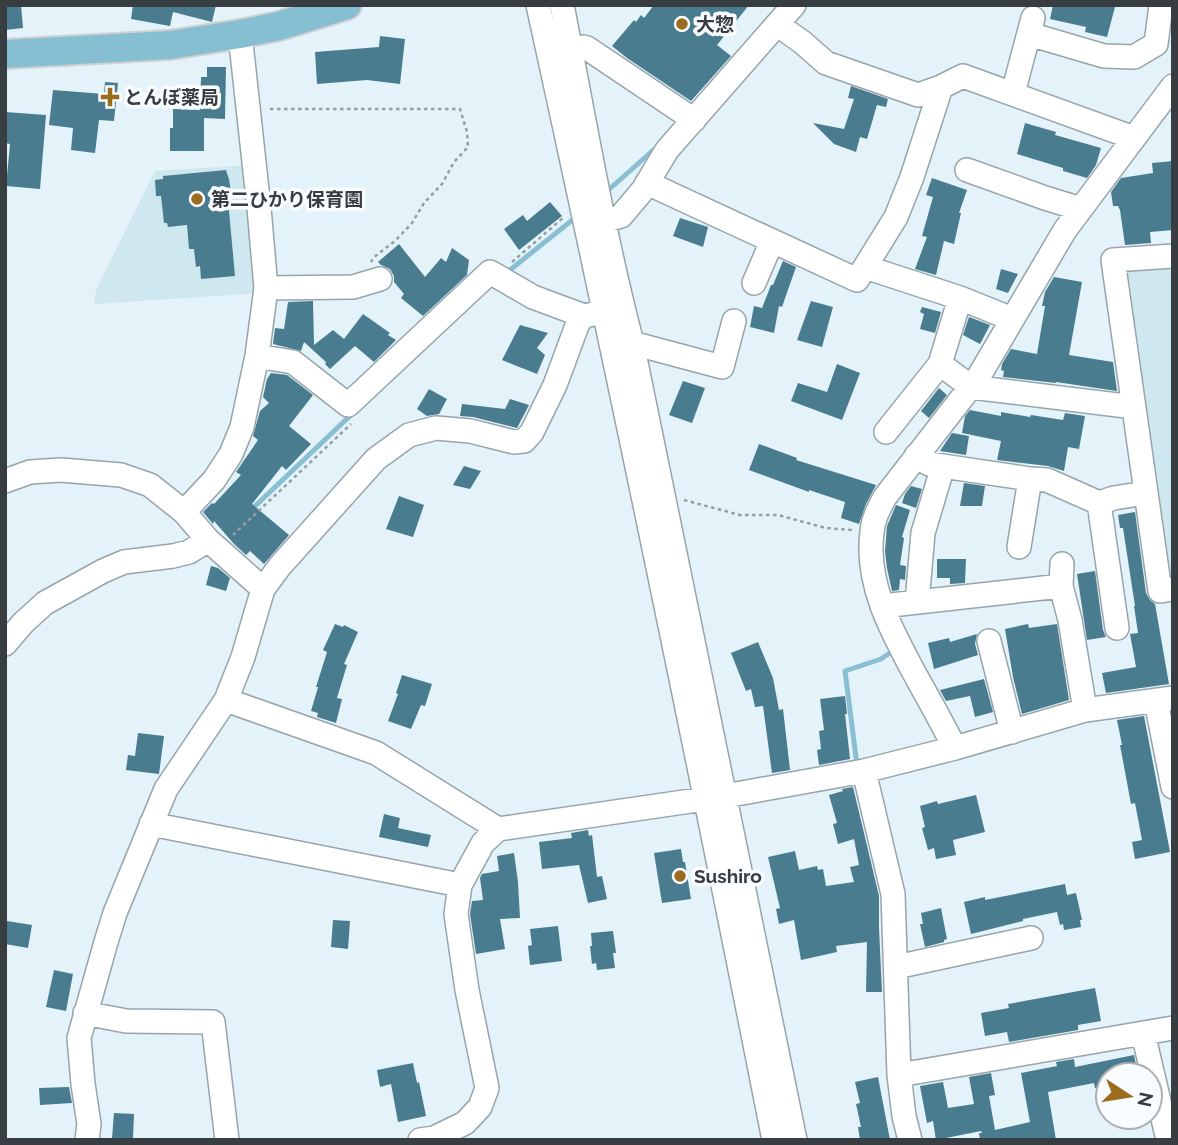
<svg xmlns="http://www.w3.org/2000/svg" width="1178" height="1145" viewBox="0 0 1178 1145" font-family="Raleway,'Noto Sans JP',sans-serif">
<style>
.built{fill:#cfe7ef}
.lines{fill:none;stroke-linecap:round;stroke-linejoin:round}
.stream{stroke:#8abed2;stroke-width:5}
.building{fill:#4a7c8f}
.minor-casing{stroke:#97a5ab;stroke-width:26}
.major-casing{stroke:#cfd0d1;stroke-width:32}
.path{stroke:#939ea3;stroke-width:2.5;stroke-dasharray:3.5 3.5;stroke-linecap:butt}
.minor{stroke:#fff;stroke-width:23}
.major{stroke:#86bfd2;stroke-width:28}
.poi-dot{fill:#9c6c1e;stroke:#fafdff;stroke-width:2.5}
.labels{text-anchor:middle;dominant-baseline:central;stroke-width:7;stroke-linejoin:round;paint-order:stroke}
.poi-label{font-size:19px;font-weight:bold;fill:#373d40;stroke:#fafdff;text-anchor:start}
</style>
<rect width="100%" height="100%" fill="#e3f3f9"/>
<path class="built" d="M250,165L260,293L95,304V295L98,286L155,171Z
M1173,265V581L1166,576L1124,269Z"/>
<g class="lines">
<path class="stream" d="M605,193L658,146
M505,274L576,217
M251,510L353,413
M857,765L845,671L881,659L894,650"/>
</g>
<path class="building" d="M5,5H21L23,28L5,30Z
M133,5H216L212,22L173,12L170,26L131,19Z
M654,5H749L717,45L731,56L691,101L627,58L612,46L634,20L636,22L641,15L644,18Z
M1053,5H1105L1115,7L1107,37L1085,32L1086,27L1050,19Z
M380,36L405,39L400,84L367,80L317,84L315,52L379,47Z
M207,67H226L225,119L204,118V151H170V128H173V109L200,110L201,77H207Z
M105,82L118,83L114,121L99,120L95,153L71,150L73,128L49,125L53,90L104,94Z
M851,86L888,99L886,107L877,105L867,139L860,137L856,152L834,144L813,123L844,129L854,99L848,98Z
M5,112L46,115L40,189L6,186L10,144L5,143Z
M1025,123L1056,132L1055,135L1101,148L1096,165L1087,178L1063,171V168L1017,154Z
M1173,161V230L1150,232L1151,243L1125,245L1120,210L1118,206H1113L1111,192L1121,178L1153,173L1152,163Z
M226,170L229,179L231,192L228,200L235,276L201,279L200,266L196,267L194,249H189L187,225L168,227L167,223H164L161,196H156L155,180L163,179V176Z
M932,178L967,190L959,213H961L954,244L944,241L936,275L915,269L927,237L922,236L933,197L926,195Z
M550,202L562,216L519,250L504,229L523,215L527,221Z
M680,218L708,227L703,247L673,236Z
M399,244L425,277L441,258L446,262L452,248L469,260L467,275L423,316L401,298L404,294L394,282V276L390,269L381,265L378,262Z
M783,261L796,267L782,307L779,306L774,333L750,327L754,306L762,308L771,285H773Z
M1001,269L1018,274L1008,293L996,289Z
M1054,277L1082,282L1069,355L1113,362L1117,391L1056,382V383L1003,377L1004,371L1001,370L1002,364L1011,349L1037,354L1045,306H1042L1045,292Z
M313,301L314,345L333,330L344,339L363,314L390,333L388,335L396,340L374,362L355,346L330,369L325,364L326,362L304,342L301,351L273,344L275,328L284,329L288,302Z
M811,301L833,307L822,347L797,340Z
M922,307L941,312L935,333L920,329L924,314L920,312Z
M969,317L990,325L980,344L963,335Z
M520,325L548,333L537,348L545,355L537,374L502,360Z
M837,364L860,373L842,420L791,401L798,383L827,392Z
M271,373L287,375L313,395L289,426L311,444L286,470L282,466L252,504L289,535L264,564L250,551L246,555L234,544L214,521L213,524L203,512L212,503L214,504L241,475L236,472L258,440L253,436L260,411L269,403L263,397L267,379Z
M683,381L705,388L692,423L669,415Z
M939,388L947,395L929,418L921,411Z
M429,389L447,399L439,414L427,416L417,409Z
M510,399L529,405L517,428L473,417L460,416L462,404L505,409Z
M970,410L1001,416V412L1030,417L1031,415L1063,420L1065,413L1085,416L1079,449L1068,447L1064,471L1048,466L997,460L1001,441L962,433L965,416Z
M952,433L969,436L966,455L940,451Z
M759,444L797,458L796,460L876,485L866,504L859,524L841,518L845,502L809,490V492L749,470Z
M464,466L481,471L470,489L453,485Z
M964,483L985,486L982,506H960Z
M911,486L922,489L916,508L902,503L905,494Z
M399,496L424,505L413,537L386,529Z
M896,505L910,510L902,537L904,538L900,565L906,566L905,580L900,579L899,590L892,591L887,568L885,551L887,526Z
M1135,512L1146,593L1150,600L1155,604L1169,684L1106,693L1102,673L1136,667L1130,634L1138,633L1134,606H1135L1123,528H1120L1118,515Z
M937,559H966L965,583L950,584V578H937Z
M211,566L218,568L230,578L226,591L206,585Z
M1095,571L1103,630L1106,637L1087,640L1077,574Z
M335,624L343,627L344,625L358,632L344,664L347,665L337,698L342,699L336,723L317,717L318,713L311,711L318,687H316L327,652L323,650Z
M1028,624L1029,628L1057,624L1069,700L1022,714L1013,677L1005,629Z
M977,634L975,644L978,655L934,669L928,643L949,638L950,642Z
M758,642L773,678L779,710L783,709L790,770L772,773L763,706L755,707L751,689L746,691L731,653Z
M402,675L432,684L425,706L421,705L411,729L388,721L398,694L396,693Z
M984,679L993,712L975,717L970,696L946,701L940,690Z
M845,696L847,714H845L850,759L819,765L817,750L821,749L819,731L824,730L820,699Z
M1144,716L1170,852L1135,859L1132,842L1142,840L1135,803L1131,804L1120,745H1122L1117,720Z
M138,733L164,736L159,774L126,770L128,755L135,756Z
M853,787L879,896V928L882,992H866L867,942L836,946L837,952L801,960L794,920L779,924L776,909L780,908L768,857L795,851L799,870L817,866L818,870L823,869L826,886L854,882L850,867L859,865L854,839L838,844L833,824L837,823L829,795L843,791L842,789Z
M976,795L985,832L953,840L956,855L936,859L934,848L928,850L922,828L925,827L920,806L937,801L938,804Z
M384,814L400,818L398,828L431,835L428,847L379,837Z
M588,830L589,836L592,835L597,877L602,876L607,899L588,903L579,865L542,869L539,842L572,838L571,833Z
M681,849L683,862H685L691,899L662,903L654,853Z
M514,853L518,882L520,918L500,919L505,949L476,954L470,914L472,901L483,900L480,878L482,874L499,871L497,856Z
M1065,884L1067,895L1076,893L1082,920H1080L1081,927L1064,930L1063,924L1060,925L1057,912L1023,919V921L971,934L964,902L985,897V900Z
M941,908L947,939L944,940V942L925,947L920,924H923L921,913Z
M333,920L350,921L348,949L331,947Z
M7,921L32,925L28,948L5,944Z
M558,926L562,961L530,965L528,946L532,945L530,929Z
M613,931L616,953H613L615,968L597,970L596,963L592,964L590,946H592L591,933Z
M54,970L73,974L66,1011L46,1007Z
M1095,988L1101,1021L1078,1025V1030L1009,1042L1007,1032L985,1036L981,1013L1009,1008L1008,1004Z
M1134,1055L1138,1075H1108V1086L1095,1088L1094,1083L1048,1092L1056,1140H980L979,1133H982L981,1131L936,1140L933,1121L927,1123L920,1086L943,1082L948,1108L974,1104L969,1077L991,1073L995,1095L989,1096L995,1130L1030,1122L1021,1073L1057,1066L1056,1062L1074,1059L1075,1067Z
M413,1063L417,1083L419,1082L426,1116L398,1122L391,1084L380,1087L377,1070Z
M878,1077L890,1140H860L858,1127H861L856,1104L860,1103L855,1082Z
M69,1087L72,1103L40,1105L39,1088Z
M114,1113L134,1114L133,1139L112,1138Z"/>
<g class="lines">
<defs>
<path id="minor" d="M538,5C621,383 699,761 774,1140
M562,5C584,118 603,232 632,343L795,1140
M778,25L802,42L826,63L918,95L941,87
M1029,34L1104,56L1134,57L1156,44L1161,5
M571,49L583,47L587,48L694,120
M1013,93L1033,18
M967,170L1045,198L1081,209
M647,183L857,280L896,217L912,177L941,87L963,76L1134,138
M590,225L621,216L643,190L667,150L794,5
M1173,256L1113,260L1160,591L1173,589
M865,267L960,298L1012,319
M754,283L772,241
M266,288L353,287L380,279
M632,343L722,367L734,321
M257,356L293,362L348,405L490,272L533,297L584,316
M940,364L971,387L1134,407
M886,432L940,364L960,298
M916,456L929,464L1030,479L1047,480L1099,503L1114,498L1145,493
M5,481L30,472L61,470L121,475L150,485L184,512L208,540L263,589
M1099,503L1117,628
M184,512L214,480L231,454L242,427L257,356L266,288L259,208L240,34
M1019,547L1030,479
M1062,564L1061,586L1070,620L1085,710
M917,602L923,533L943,466
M882,606L1061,586
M989,641L1012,732
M5,644L23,623L45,603L103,571L124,562L173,556L189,552L208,540
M226,700L376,753L498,829
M1156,701L1173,787
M955,748C943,725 930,701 917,678C893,634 865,584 872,532C873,519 879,508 885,497L979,376L1065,230L1173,86
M864,771L893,894L899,1075L904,1116L910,1140
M151,824L460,885
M896,967L1031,938
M85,1013L126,1021L213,1022L227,1140
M1143,1033L1168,1140
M899,1075L1173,1028
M87,1140L89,1124L83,1084L79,1038L106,942L115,913L166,789L226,700L243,657L263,589L280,566L376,459L409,435L436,428L470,431L514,442L524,441L532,432L555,385L578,323L584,316L618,309
M420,1140L434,1138L465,1123L480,1107L487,1088L467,990L456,914L460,885L483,843L498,829L725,796L864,771L955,748L1085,710L1173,698"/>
<path id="major" d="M5,54L170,45L240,34L279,26L347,5"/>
</defs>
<use href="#minor" class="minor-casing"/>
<use href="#major" class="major-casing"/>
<path class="path" d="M270,109H460L467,132L468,147L454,162L442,184L424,203L412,223L395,241L374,257L371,262
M512,262L563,218
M684,500L740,515H778L826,528L852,530
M233,535L351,424"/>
<use href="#minor" class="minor"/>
<use href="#major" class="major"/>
</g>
<g class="poi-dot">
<circle cx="682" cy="24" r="7"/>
<path d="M106.5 86.5h7v7h7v7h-7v7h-7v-7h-7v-7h7z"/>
<circle cx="197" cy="199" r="7"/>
<circle cx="680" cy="876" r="7"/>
</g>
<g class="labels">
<g class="poi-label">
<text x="696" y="24">大惣</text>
<text x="124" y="97">とんぼ薬局</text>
<text x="211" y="199">第二ひかり保育園</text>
<text x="694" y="876">Sushiro</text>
</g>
</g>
<rect width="1178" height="1145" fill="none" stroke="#373d40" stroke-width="14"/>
<g transform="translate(1129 1096) rotate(102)"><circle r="33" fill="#fafdff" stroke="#acb0b3" stroke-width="2"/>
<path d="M0-5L12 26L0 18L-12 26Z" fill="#9c6c1e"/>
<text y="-10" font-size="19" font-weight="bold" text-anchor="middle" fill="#373d40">N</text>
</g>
</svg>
